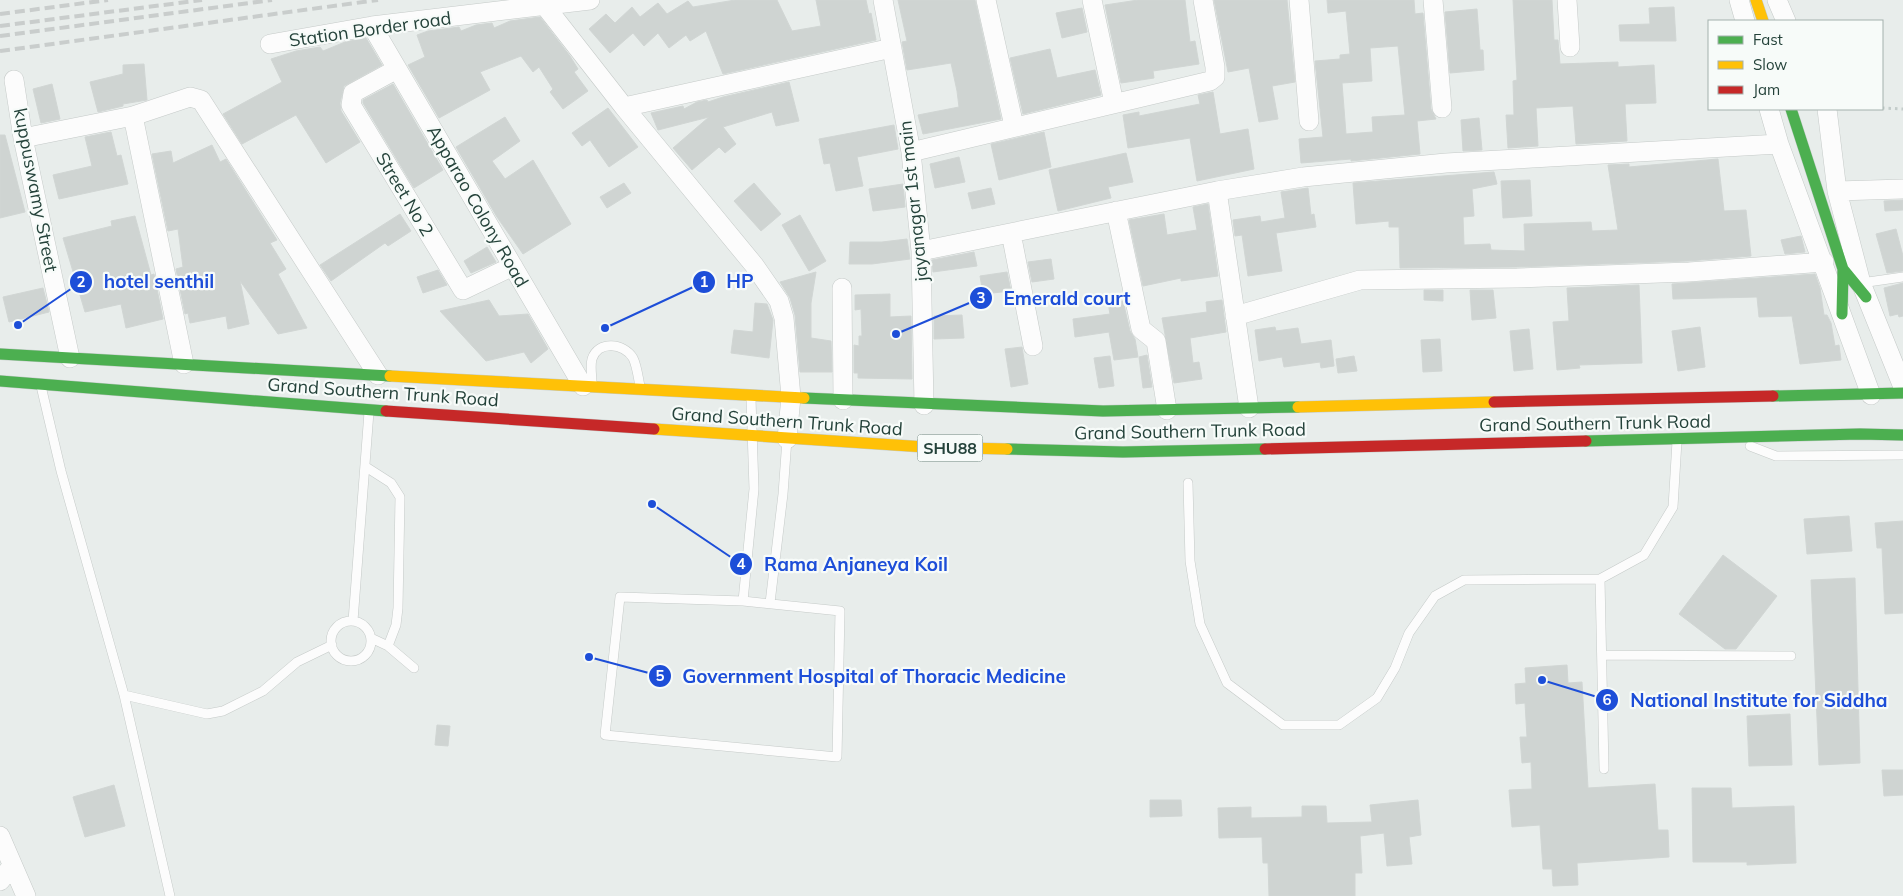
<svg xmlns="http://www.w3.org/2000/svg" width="1903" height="896" viewBox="0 0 1903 896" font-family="Mulish,sans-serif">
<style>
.building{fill:#cfd4d2;stroke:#d1d6d4;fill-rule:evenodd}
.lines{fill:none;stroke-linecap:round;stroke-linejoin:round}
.lane-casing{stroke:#c5cac8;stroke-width:10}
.street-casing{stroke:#c5cac8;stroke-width:20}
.fast-casing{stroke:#c3cbc8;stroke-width:12}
.slow-casing{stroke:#c3cbc8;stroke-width:12}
.jam-casing{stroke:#c3cbc8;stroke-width:12}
.path{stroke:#c3ccca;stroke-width:3;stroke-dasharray:2.5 4;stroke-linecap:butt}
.lane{stroke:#fcfcfc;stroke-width:9}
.street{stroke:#fcfcfc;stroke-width:19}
.fast{stroke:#4caf50;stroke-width:11}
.slow{stroke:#ffc107;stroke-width:11}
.jam{stroke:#c62828;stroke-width:11}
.rail{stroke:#c9cdcc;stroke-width:4;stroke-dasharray:10 5;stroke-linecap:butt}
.labels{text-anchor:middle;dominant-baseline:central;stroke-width:4.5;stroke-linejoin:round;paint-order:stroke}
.shield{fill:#f7fbf9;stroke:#637a73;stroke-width:1}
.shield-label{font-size:16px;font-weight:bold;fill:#24423a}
.street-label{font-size:18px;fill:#24423a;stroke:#f7fbf9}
.leader{fill:none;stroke:#1d4ed8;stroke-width:2}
.callout-dot{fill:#1d4ed8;stroke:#f7fbf9;stroke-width:2}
.mark-label{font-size:15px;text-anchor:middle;font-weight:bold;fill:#fff}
.callout-label{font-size:19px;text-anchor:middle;font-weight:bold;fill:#1d4ed8;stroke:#f7fbf9;stroke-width:4.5;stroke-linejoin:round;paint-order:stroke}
</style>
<rect width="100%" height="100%" fill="#e8edeb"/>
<path class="building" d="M735,0H777L792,31L821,26L816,0H866L869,14L871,13L876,40L723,74L706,31L690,41L686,35L669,48L658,33L644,46L633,33L610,53L589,29L606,14L615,23L632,7L640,17L658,3L667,14L688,1L693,7Z
M898,0H975L1001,119L923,134L918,115L959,107L957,91L951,63L907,70L902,42L907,41Z
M1138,0H1185L1190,42L1195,41L1199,64L1153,71L1154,78L1121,83L1105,5Z
M1214,0H1287L1295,82L1272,86L1278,119L1259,122L1249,68L1228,72Z
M1327,0H1414L1415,14L1423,13L1431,109L1436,119L1417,121L1420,154L1351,161V159L1301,163L1299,139L1323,137L1315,61L1340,59V55L1350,54L1346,11L1328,13ZM1398,46L1405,115L1372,117L1373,132L1346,134L1342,83L1372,81L1370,48Z
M1513,0H1552L1554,40H1558L1560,64L1618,62V67L1654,65L1656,103L1625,104L1627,141L1576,144L1573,106L1536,108L1538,146L1508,148L1506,115H1514L1513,81L1517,80Z
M1674,7L1676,41H1620L1619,25L1650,24L1649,8Z
M1082,8L1087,32L1062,38L1056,13Z
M1477,9L1480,50H1483L1484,70L1450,73L1445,12Z
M540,17L570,56L578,69L574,72L588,91L563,109L550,92L553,89L539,67L533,72L521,56L480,72L490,90L439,118L408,65L425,57L417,35L428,31L459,27L461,31L476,25L492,23L494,28L510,21Z
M366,38L382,65L344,86L340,103L341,111L360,142L326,163L296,115L242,144L223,114L282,82L271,59L296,51L320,47L323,51L345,42Z
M1050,49L1057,78L1095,70L1101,95L1023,114L1010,58Z
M144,64L147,100L123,104V106L98,112L90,82L123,74V65Z
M789,82L799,121L776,126L772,112L723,127L736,144L725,153L719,147L692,170L673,148L709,117L658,130L651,113L683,106L684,109L697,102L707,100L708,102L723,97Z
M52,84L60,119L41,123L33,89Z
M393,84L443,170L414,188L363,103V100Z
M1213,92L1220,134L1248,129L1254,169L1197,181L1190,138L1128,148L1123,115L1139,112V116L1200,104L1198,95Z
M608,108L638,147L609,167L590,140L582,146L572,133Z
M505,117L520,141L492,161L505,179L533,160L571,224L523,254L497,217L456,147Z
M1479,118L1482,150L1463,151L1461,120Z
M894,125L898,149L857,157L863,186L836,191L830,163L824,164L819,139Z
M111,132L117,156L121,155L128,184L59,199L53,175L92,166L85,137Z
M1044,132L1051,167L999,180L991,144Z
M0,135H5L25,212L0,218Z
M212,145L220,162L226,159L277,240L270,243L286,269L278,274L307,328L278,334L240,281L249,324L228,329L226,316L190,323L188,313L185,314L176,269L183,267L178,229L168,231L152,154L171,151L173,163Z
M1126,153L1133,182L1108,187L1111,198L1058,211L1049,170Z
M959,157L965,182L935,188L930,164Z
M1718,159L1724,211L1746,210L1751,256L1688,261L1517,267L1400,268L1399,227H1389V221L1356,224L1353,183L1494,172L1497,184L1472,189L1474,216L1463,217L1464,245L1490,244L1491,250L1525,251L1524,224L1591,222L1592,231L1618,230L1608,165L1629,164V167Z
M1530,180L1532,216L1503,218L1501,181Z
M624,183L631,193L607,208L600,197Z
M754,183L781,214L761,231L734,201Z
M903,184L905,207L873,211L869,189Z
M991,188L995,204L972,209L968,193Z
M1308,188L1311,215L1314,214L1316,227L1276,233L1282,271L1248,276L1242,235L1235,236L1233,220L1260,216L1261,222L1285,218L1281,192Z
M1903,200V210L1885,211L1884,201Z
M1208,204L1218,276L1181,281V278L1143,286L1129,220L1164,214L1167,235L1197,230L1193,207Z
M400,214L411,231L388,246L385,243L331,281L320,265Z
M800,215L826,261L809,271L782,225Z
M135,216L151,275L154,274L163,319L126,328L121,304L85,312L63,238L112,226L111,221Z
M1896,229L1903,256V271L1887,273L1876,234Z
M1801,236L1805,252L1785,254L1781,240Z
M907,239L910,259L872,264H849L850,242H882Z
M487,247L496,262L471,273L464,261Z
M974,252L977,266L933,272L932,260Z
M1051,259L1054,279L1032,282L1028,262Z
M438,270L447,285L423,293L417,277Z
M816,272L811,303V338L831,341L832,372H800L795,315L790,298L780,282Z
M1007,272L1011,291L983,294L980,276Z
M1815,274L1820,288L1824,315H1827L1831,323L1835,346L1839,345L1841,360L1800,364L1792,316L1759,317L1757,297L1673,299L1672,284Z
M1903,283V316L1899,317L1898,314L1890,316L1884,288Z
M1639,285L1642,363L1579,365L1580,368L1557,370L1553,322L1569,321L1567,288Z
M43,288L49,312L9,322L3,297Z
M1424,290H1443V301L1424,300Z
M1470,290H1493L1496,318L1472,320Z
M890,294V317L911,316L912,379L858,378V373H854V345L859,346V336H862L861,309L855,310V295Z
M489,300L499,316L528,314L548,349L531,363L524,352L486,361L440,311Z
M1222,300L1226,332L1190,338L1193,363L1199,362L1202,379L1174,383L1162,318L1207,312L1206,302Z
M1123,301L1130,331L1135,339L1138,357L1114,360L1109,332L1075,337L1073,319L1110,314L1108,303Z
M755,303L767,304L773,320L769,358L731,353L734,330L753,332Z
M962,315L964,338L934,339V316Z
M1275,327L1276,331L1298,328L1301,344L1331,340L1334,366L1321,368L1320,362L1284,367L1282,357L1259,361L1255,330Z
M1700,327L1705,367L1678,371L1672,331Z
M1529,329L1533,369L1514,371L1510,331Z
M1440,339L1442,371L1423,372L1421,340Z
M1022,347L1028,384L1011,387L1005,349Z
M1147,355L1152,387L1143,388L1139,357Z
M1110,356L1114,386L1099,388L1094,358Z
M1354,356L1357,371L1338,373L1336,359Z
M1849,516L1852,551L1807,554L1804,519Z
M1903,521V613L1885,614L1882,548H1877L1875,523Z
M1723,555L1777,596L1736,649H1725L1679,614Z
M1855,578L1860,763L1819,765L1811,580Z
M1567,665L1568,683L1582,682L1588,788L1655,784L1658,830H1668L1669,857L1577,863L1578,885L1553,886L1552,869H1543L1540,825L1512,827L1509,790L1532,789L1531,762L1522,763L1520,737H1527L1525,703L1516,704L1515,684L1526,683L1525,668Z
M1790,714L1792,765L1749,766L1747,716Z
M437,725L450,726L448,746L435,745Z
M1882,770H1903V795L1884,796Z
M114,785L125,826L85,837L73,797Z
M1692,788H1731L1732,808L1794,806L1796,863L1747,865V862H1693Z
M1150,800H1181L1182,816L1150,817Z
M1418,800L1421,835L1409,837L1412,864L1387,866L1384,833L1360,836L1362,873H1355V896H1269L1268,863H1263L1262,837L1219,838L1218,808L1251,807V818L1302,817V806H1326L1327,823L1372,822L1370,805Z"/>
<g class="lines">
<defs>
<path id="lane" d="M1861,283L1903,277
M592,383C592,376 590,366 592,359C598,340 624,343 633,358C637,366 638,377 640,386
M41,386L61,471L124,695L170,896
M1750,446L1776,456L1903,455
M366,467L391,483L400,497L398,608L396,625L388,646
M1188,483L1190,561L1200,624L1227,683L1283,725H1339L1377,698L1395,668L1409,633L1435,596L1464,580L1600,579L1644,555L1673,507L1677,441
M1600,579L1604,769
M620,597L743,601L840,611L837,757L605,735Z
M743,601L754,489L751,399
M770,603L783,494L787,439
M353,621L369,412
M331 641a20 20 0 1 1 40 0a20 20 0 1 1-40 0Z
M371,638L388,646L414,668
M1602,655L1791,656
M124,695L207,714L223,711L263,691L297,662L332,645"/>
<path id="street" d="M883,0L911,152L921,251L924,405
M986,0L1014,126
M1092,0L1114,103
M1299,0L1309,121
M1433,0L1442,108
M1567,0L1570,47
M1739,0L1745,21
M1777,0L1786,21
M545,6L624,107L754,265L779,301L784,318L791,397L787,439
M372,26L583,386
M270,44L372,26L590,0
M397,69L353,93L351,105L463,290L513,266
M14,80L23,138L70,358
M624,107L892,48
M1769,109L1779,144L1871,395
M1827,109L1837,191L1861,283L1903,387
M133,116L184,364
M23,138L133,116L190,97L201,100L378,375
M911,152L1210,81L1215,77V67L1203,0
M1217,191L1249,408
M1837,191L1903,189
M1116,211L1141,329L1156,341L1167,410
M1011,233L1033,346
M921,251L1217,191L1303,177L1446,163L1779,144
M842,288L843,400
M1235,316L1360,280L1517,278L1689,272L1824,262
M0,836L26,896
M0,881L12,866"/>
<path id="fast" d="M1791,109L1843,269
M1842,314L1843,269L1866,297
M0,354L390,376
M0,381L386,411
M1773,396L1903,393
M804,398L1103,411L1298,407
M1586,441L1860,434L1903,435
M1007,449L1123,452L1265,449"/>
<path id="slow" d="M1756,0L1763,21
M390,376L804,398
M1298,407L1494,402
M654,429L925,447L1007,449"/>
<path id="jam" d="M1494,402L1773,396
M386,411L654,429
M1265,449L1586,441"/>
</defs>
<use href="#lane" class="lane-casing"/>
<use href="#street" class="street-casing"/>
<use href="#fast" class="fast-casing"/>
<use href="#slow" class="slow-casing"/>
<use href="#jam" class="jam-casing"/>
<path class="path" d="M1882,108L1903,109"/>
<use href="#lane" class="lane"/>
<use href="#street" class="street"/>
<use href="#fast" class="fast"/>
<use href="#slow" class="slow"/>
<use href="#jam" class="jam"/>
<path class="rail" d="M0,14L108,0
M0,26L202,0
M0,36L272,0
M0,51L378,0"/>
</g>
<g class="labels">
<rect class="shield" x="917.5" y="434.5" width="65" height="27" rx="4"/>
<g class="shield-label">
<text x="950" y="448">SHU88</text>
</g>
<g class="street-label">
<text transform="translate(370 29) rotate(-8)">Station Border road</text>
<text transform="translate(36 190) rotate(79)">kuppuswamy Street</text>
<text transform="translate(405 194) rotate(59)">Street No 2</text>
<text transform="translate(913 201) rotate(-96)">jayanagar 1st main</text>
<text transform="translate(478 206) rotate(60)">Apparao Colony Road</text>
<text transform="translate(383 392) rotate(4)">Grand Southern Trunk Road</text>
<text transform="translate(787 421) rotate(4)">Grand Southern Trunk Road</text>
<text transform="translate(1595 423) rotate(-1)">Grand Southern Trunk Road</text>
<text transform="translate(1190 431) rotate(-1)">Grand Southern Trunk Road</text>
</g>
</g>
<path class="leader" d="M605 328L704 282M18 325L81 282M896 334L981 298M652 504L741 564M589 657L660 676M1542 680L1607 700"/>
<g class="callout-dot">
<circle cx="605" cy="328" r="5"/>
<circle cx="18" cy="325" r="5"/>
<circle cx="896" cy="334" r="5"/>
<circle cx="652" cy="504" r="5"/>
<circle cx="589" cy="657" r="5"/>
<circle cx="1542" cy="680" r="5"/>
<circle cx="704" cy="282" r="12"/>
<circle cx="81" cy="282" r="12"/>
<circle cx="981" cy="298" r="12"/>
<circle cx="741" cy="564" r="12"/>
<circle cx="660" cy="676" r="12"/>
<circle cx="1607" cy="700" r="12"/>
</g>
<g class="mark-label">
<text x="704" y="287">1</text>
<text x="81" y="287">2</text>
<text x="981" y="303">3</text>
<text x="741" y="569">4</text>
<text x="660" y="681">5</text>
<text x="1607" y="705">6</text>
</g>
<g class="callout-label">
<text x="740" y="288">HP</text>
<text x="159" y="288">hotel senthil</text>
<text x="1067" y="305">Emerald court</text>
<text x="856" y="571">Rama Anjaneya Koil</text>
<text x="874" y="683">Government Hospital of Thoracic Medicine</text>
<text x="1759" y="707">National Institute for Siddha</text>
</g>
<rect x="1708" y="20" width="175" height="90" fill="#f7fbf9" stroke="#a3b1ad"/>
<rect x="1718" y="36" width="25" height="8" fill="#4caf50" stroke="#a3b1ad"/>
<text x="1753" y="45" font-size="15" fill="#24423a">Fast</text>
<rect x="1718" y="61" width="25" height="8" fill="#ffc107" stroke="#a3b1ad"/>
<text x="1753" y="70" font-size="15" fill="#24423a">Slow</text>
<rect x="1718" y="86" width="25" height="8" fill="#c62828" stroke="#a3b1ad"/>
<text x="1753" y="95" font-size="15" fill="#24423a">Jam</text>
</svg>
